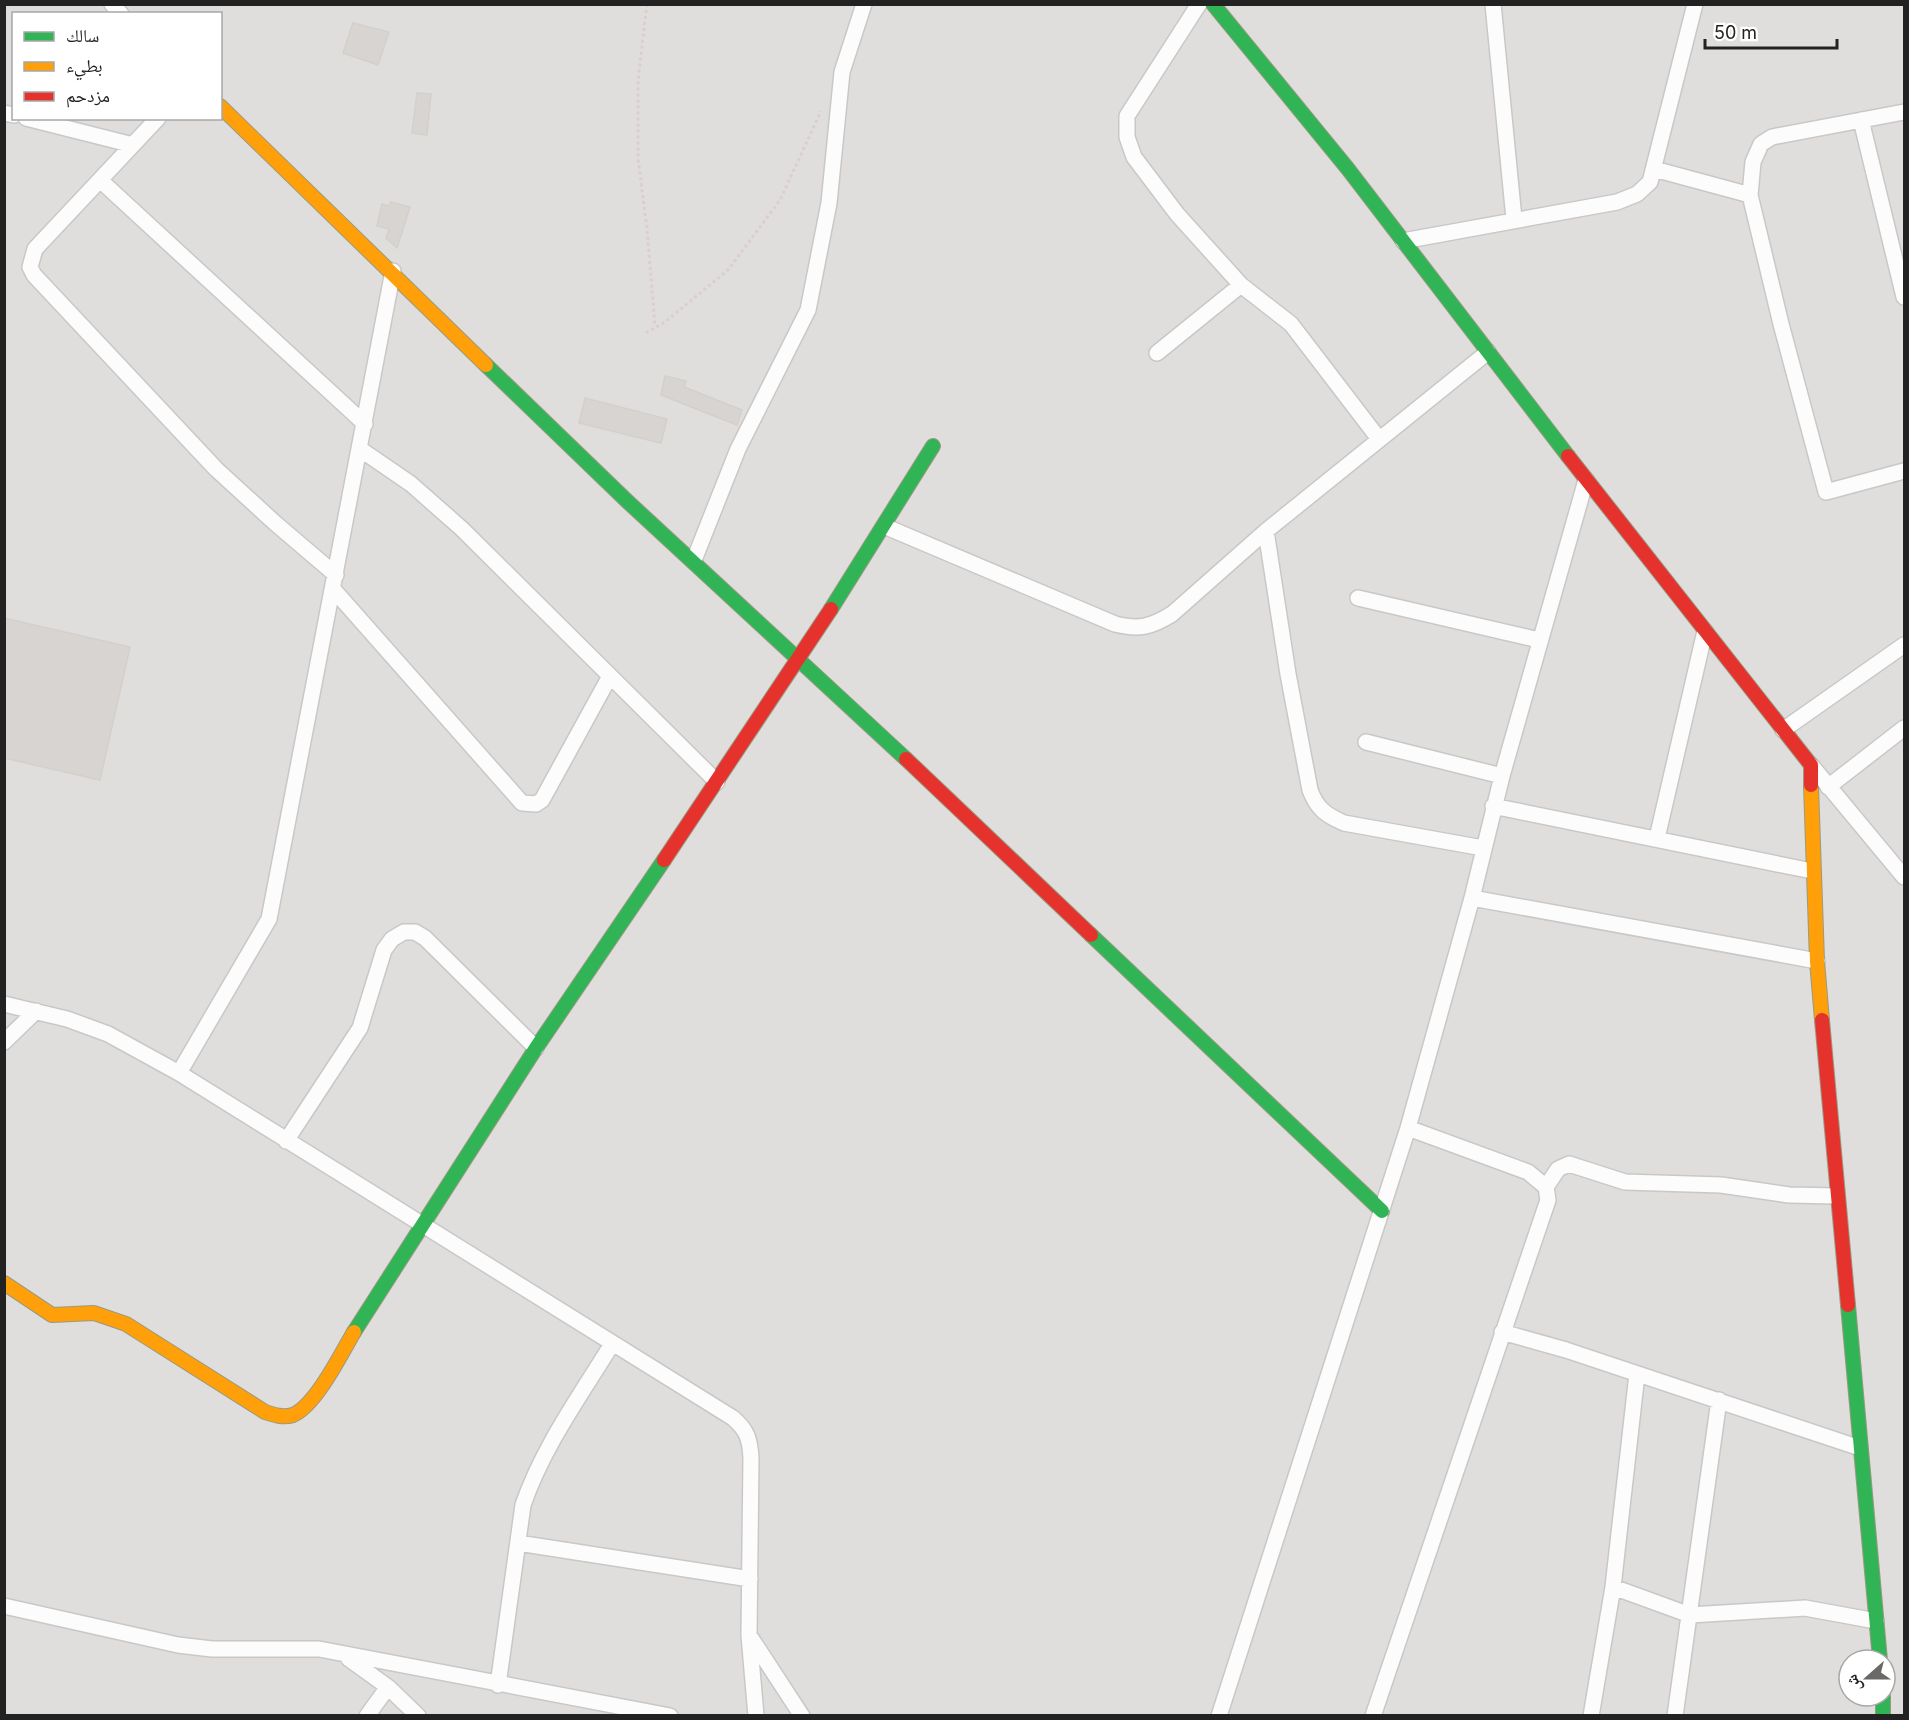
<svg xmlns="http://www.w3.org/2000/svg" width="1909" height="1720" viewBox="0 0 1909 1720" font-family="Inter,'Noto Naskh Arabic',sans-serif">
<style>
.residential{fill:#dfdedc;fill-rule:evenodd}
.building{fill:#d7d4d2;stroke:#d3d0cc;stroke-width:1.5}
.lines{fill:none;stroke-linecap:round;stroke-linejoin:round}
.street-casing{stroke:#c9c8c7;stroke-width:18}
.fast-casing{stroke:#999a82;stroke-width:16}
.slow-casing{stroke:#999a82;stroke-width:16}
.jam-casing{stroke:#999a82;stroke-width:16}
.path{stroke:#dccecd;stroke-width:3;stroke-dasharray:3 3;stroke-linecap:butt}
.street{stroke:#fdfcfc;stroke-width:15}
.fast{stroke:#30b455;stroke-width:14}
.slow{stroke:#ff9f0a;stroke-width:14}
.jam{stroke:#e5322d;stroke-width:14}
</style>
<rect width="100%" height="100%" fill="#f0eeeb"/>
<path class="residential" d="M5,5H1904V1715H5ZM14,14H220V118H14ZM1849,1660H1885V1696H1849Z"/>
<path class="building" d="M353,23L389,32L378,65L343,53Z
M417,93L431,94L427,135L412,133Z
M391,202L410,207L397,248L386,238L389,229L377,226L382,204L389,206Z
M665,376L686,381L684,387L742,410L737,425L661,395Z
M585,398L667,419L661,443L579,423Z
M4,618L130,647L100,780L4,758Z"/>
<g class="lines">
<defs>
<path id="street" d="M112,4L121,14
M1199,4L1127,116V137L1134,157L1177,214L1241,285L1291,324L1379,439
M1493,4L1514,219
M1904,112L1772,137L1761,144L1753,162L1750,195L1781,324L1826,492L1904,471
M4,113L14,115
M26,118L133,145
M158,118L35,249L30,267L34,275L216,469L275,523L336,575
M1861,120L1904,297
M1654,169L1750,195
M100,180L365,424
M1403,241L1617,202L1637,194L1650,182L1695,4
M1157,353L1241,285
M360,449L411,484L462,529L717,782
M884,526L1115,624C1139,630 1151,627 1172,614L1266,531L1488,352
M1266,531L1288,674L1310,790C1317,809 1326,815 1344,823L1483,848
M694,560L738,449L808,310L829,203L842,72L864,4
M333,589L522,803L536,804L542,800L610,676
M1358,598L1539,640
M1783,730L1904,645
M1366,742L1502,776
M1811,765L1904,877
M1828,787L1904,728
M1493,806L1812,871
M1657,838L1705,631
M1472,898L1817,961
M4,1004L67,1019L108,1034L179,1073L733,1418C747,1430 750,1439 751,1458L749,1635L756,1716
M4,1042L36,1011
M179,1073L269,919L393,271
M286,1141L360,1028L384,950L392,939L404,932H415L425,938L536,1048
M1546,1187L1558,1169L1569,1164L1625,1182L1721,1185L1789,1195L1836,1196
M1502,1332L1566,1350L1860,1448
M518,1543L750,1579
M1613,1587L1690,1615L1805,1608L1876,1621
M4,1606L178,1645L212,1649H319L670,1716
M751,1638L802,1716
M349,1659L388,1687L418,1716
M498,1685L523,1505C543,1447 580,1396 612,1344
M367,1716L388,1687
M1219,1716L1408,1128L1472,898L1502,776L1586,480
M1373,1716L1548,1200L1546,1187L1528,1172L1408,1128
M1591,1716L1613,1587L1637,1374
M1675,1716L1719,1400"/>
<path id="fast" d="M1213,4L1348,169L1568,456
M486,365L627,501L906,759
M831,609L933,446
M1091,935L1382,1211
M1848,1305L1880,1660
M354,1332L536,1048L664,860
M1883,1696V1716"/>
<path id="slow" d="M220,106L486,365
M1811,785L1817,961L1822,1020
M4,1283L52,1315L94,1313L126,1324L265,1412C274,1415 283,1418 293,1415C316,1405 341,1354 354,1332"/>
<path id="jam" d="M1568,456L1811,765V785
M906,759L1091,935
M664,860L831,609
M1822,1020L1848,1305"/>
</defs>
<use href="#street" class="street-casing"/>
<use href="#fast" class="fast-casing"/>
<use href="#slow" class="slow-casing"/>
<use href="#jam" class="jam-casing"/>
<path class="path" d="M647,4L638,81V158L647,229L655,326
M646,333L665,322L728,270L780,200L821,111"/>
<use href="#street" class="street"/>
<use href="#fast" class="fast"/>
<use href="#slow" class="slow"/>
<use href="#jam" class="jam"/>
</g>
<rect width="1909" height="1720" fill="none" stroke="#222222" stroke-width="12"/>
<rect x="12" y="12" width="210" height="108" fill="#ffffff" stroke="#a7a7a7" stroke-width="1.5"/>
<rect x="24" y="32" width="30" height="9" fill="#30b455" stroke="#a7a7a7" stroke-width="1.5"/>
<text x="66" y="42" font-size="18" fill="#222222">سالك</text>
<rect x="24" y="62" width="30" height="9" fill="#ff9f0a" stroke="#a7a7a7" stroke-width="1.5"/>
<text x="66" y="72" font-size="18" fill="#222222">بطيء</text>
<rect x="24" y="92" width="30" height="9" fill="#e5322d" stroke="#a7a7a7" stroke-width="1.5"/>
<text x="66" y="102" font-size="18" fill="#222222">مزدحم</text>
<g transform="translate(1867 1678) rotate(249)"><circle r="28" fill="#ffffff" stroke="#a7a7a7" stroke-width="1.5"/>
<path d="M0-4.5L10 22L0 15L-10 22Z" fill="#6a6968"/>
<text y="-9" font-size="16" font-weight="bold" text-anchor="middle" fill="#222222">ش</text>
</g>
<path d="M1705 39v9h132v-9" fill="none" stroke="#222222" stroke-width="3"/>
<text x="1714" y="39" font-size="18" fill="#222222" stroke="#ffffff" stroke-width="4.5" paint-order="stroke">50 m</text>
</svg>
